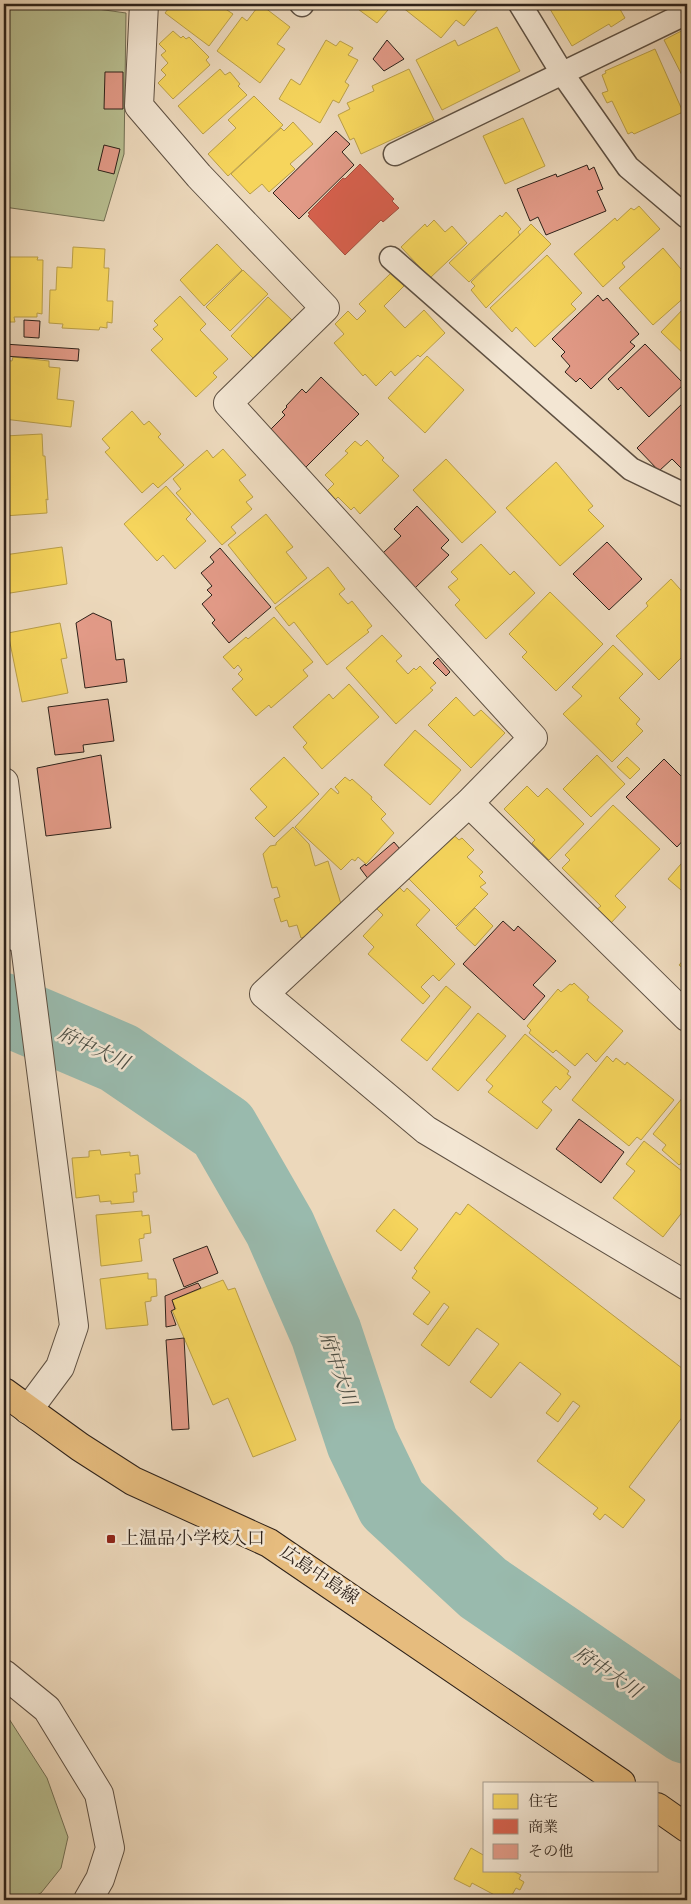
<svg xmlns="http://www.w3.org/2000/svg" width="691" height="1904" viewBox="0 0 691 1904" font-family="Vollkorn,'Noto Serif JP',serif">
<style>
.green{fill:#b8be90;stroke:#737055}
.homes{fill:#f6d55c;stroke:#ba9f48}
.shops{fill:#d6604d;stroke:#a44d3e}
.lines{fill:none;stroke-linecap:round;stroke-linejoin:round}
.river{stroke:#99baad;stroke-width:72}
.building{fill:#e29a87;stroke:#2e221a}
.lane-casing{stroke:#5e5042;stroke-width:25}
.street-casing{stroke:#5e5042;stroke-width:30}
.primary-casing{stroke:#2e221a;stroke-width:30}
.lane{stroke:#f3e6d3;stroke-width:22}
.street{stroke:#f3e6d3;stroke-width:28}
.primary{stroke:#e6bc7e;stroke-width:28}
.poi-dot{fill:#8f2418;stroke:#f3e6d3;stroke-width:2}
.labels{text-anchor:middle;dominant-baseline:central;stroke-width:5;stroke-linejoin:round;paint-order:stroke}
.poi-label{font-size:18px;fill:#2e221a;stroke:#f3e6d3;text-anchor:start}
.street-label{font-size:18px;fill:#2e221a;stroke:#f3e6d3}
.water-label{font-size:19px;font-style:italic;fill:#4e5046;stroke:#f3e6d3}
</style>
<rect width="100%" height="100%" fill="#ecd8bb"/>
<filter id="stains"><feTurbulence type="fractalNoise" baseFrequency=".004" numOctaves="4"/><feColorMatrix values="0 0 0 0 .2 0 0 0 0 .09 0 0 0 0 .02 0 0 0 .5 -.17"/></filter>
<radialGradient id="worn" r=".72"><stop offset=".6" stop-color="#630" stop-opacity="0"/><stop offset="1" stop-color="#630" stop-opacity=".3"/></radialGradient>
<path class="green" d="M4,4H62L126,13L124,154L104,221L4,207Z
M4,1711L47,1778L68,1837L61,1868L41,1893L26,1900H4Z"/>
<path class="homes" d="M172,4H223L221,6L233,14L209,46L165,13Z
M260,4L290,27L277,44L285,49L260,83L217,51L242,17L247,21Z
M351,4H393L377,23Z
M404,4H482L464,26L456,20L441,38L402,7Z
M547,4H617L625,18L611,27L609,24L572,46Z
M643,4H659L646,10Z
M497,27L520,71L442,110L416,60L455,40L458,46Z
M687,28V85L664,40Z
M173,31L181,38L183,36L186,39L189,37L209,57L206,60L210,65L173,99L158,83L166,75L161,70L168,63L161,55L166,51L159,44Z
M326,40L336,46L340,41L353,48L348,55L358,60L345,82L349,85L339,103L333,100L320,123L279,99L291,79L300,85Z
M655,49L683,112L634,134L632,132L628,134L612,101L607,103L602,93L608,91L602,75L606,73L605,71Z
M220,69L225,75L230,72L240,84L238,86L247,95L203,134L178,106Z
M409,69L434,120L361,154L354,138L350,140L338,115L350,109L347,103L374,91L372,86Z
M254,96L283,125L228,176L208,154L236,128L228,120Z
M523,118L545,166L505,184L483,136Z
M293,122L313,144L290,164L295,169L269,192L262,184L250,194L231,174L281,128L284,131Z
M639,206L660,229L622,263L625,267L603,287L574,254L615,218L617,221L631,208L634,210Z
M506,212L521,229L518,232L520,235L469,282L449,263L500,215L502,217Z
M434,220L445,232L452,226L467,243L430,278L401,247L425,224L427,227Z
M531,224L551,244L486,308L471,290L475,286L471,282Z
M217,244L242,270L204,306L180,280Z
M73,247L105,249L104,268H109L107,301H113L112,323L107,322V328L100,327L99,330L62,328L63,324L49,323L50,290H56L57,267L72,268Z
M663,248L687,276V295L653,325L619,288Z
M547,255L582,293L571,304L576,309L535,347L516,327L512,332L490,308Z
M4,257H38L37,260H43L42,314L37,313V317H14L15,322H4Z
M243,270L268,294L230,331L206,307Z
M391,273L404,286L384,306L405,328L424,310L445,333L420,357L418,355L395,376L391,371L376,386L365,374L363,376L334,343L344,334L335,324L348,311L357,320L366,311L359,304Z
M180,296L206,324L200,330L228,359L213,373L217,377L196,397L151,350L163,339L153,329L158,325L154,321Z
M268,297L292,320L254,359L231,336Z
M687,305V357L661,332Z
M427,356L464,390L425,433L388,398Z
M13,357L49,361V367L60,368L57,399L74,401L71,427L4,419V360L12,361Z
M132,411L144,425L149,421L161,434L158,437L184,465L158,488L153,483L142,493L105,452L110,448L102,439Z
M42,434L43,456H45L48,500L46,499L47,513L4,516V446H6L5,436Z
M367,440L384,458L382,460L399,476L360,514L354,507L351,510L338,497L335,500L327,491L334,484L325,475L348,453L345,451L355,441L361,446Z
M223,449L246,475L239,480L253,497L246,502L252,509L231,527L236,533L222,545L176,493L181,489L173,479L207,450L213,458Z
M446,459L496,512L462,543L413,490Z
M556,462L593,506L588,510L604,526L560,566L506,508Z
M166,486L191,514L186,519L206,541L175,569L163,555L157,561L124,524Z
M266,514L293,547L286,552L307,578L275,604L228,545Z
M481,544L510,575L514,571L535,593L486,639L455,605L460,600L448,587L458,579L451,572Z
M62,547L67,584L4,594V555Z
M328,567L345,589L339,594L348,604L352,601L372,626L367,630L369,632L327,665L294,622L289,626L275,608Z
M671,579L687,597V652L659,680L616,636L648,606L646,603Z
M550,592L603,644L556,691L522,657L527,652L509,634Z
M274,617L313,662L303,670L308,676L271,708L269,705L256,716L232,689L243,679L238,674L242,670L238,665L234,669L223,657L246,637L248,639Z
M60,623L67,658L61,659L68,693L22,702L8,633Z
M382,635L402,656L396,661L408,674L414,668L416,670L420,666L436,683L430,688L433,690L396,724L346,668Z
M613,645L643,674L619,698L640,719L636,724L643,731L612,762L563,714L582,696L572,687Z
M349,684L379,717L322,769L303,747L307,743L293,727L329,694L333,699Z
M456,697L474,716L481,710L505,733L471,768L428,725Z
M415,730L461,770L430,805L384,765Z
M597,755L625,784L591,817L563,789Z
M284,757L319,794L274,837L255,818L267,807L250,789Z
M627,757L640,769L630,779L617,767Z
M345,777L350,781L352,779L372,797L371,799L386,814L381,819L394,833L366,864L358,857L355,861L352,859L341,870L295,827L331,788L338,794L339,792L335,787Z
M527,786L538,797L547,788L584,824L549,860L532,843L535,840L504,809Z
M613,805L660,849L615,896L626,907L610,924L596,910L601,906L562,868L570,860L565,855Z
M293,827L309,844L315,866L328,861L344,914L327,930L301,938L297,925L289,927L287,920L281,922L274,899L280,897L277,887L272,888L263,854L270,846L276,845V843Z
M449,831L459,840L462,838L474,850L467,857L483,872L479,876L486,883L480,887L488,894L456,926L406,876Z
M687,857V895L668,879Z
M397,885L404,892L407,888L430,910L416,925L455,964L439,981L433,975L421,987L430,996L423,1004L368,954L374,947L363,936L383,915L376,908Z
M475,908L493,926L475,946L456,928Z
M687,956V979L683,975L687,972L679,965Z
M574,983L589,997L587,1000L623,1031L596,1062L587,1053L575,1066L556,1050L553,1053L529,1033L531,1030L527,1026L558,989L561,992L570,984L572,985Z
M446,986L471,1007L427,1061L401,1040Z
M478,1013L506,1036L458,1091L432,1069Z
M525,1034L569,1071L567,1074L571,1077L560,1090L556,1086L542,1102L552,1110L537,1129L488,1092L493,1086L486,1080Z
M607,1056L613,1062L616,1058L625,1065L627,1062L674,1100L641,1140L637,1137L629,1146L572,1100Z
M683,1097L687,1100V1164L684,1161L679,1165L662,1150L666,1145L653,1134Z
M644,1141L687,1175V1206L663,1237L613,1198L635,1171L626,1164Z
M100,1150L101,1155L130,1152V1156L138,1155L140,1174H135L137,1192H133L134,1202L111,1204V1201L100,1202L99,1195L76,1198L72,1158L89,1157V1151Z
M468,1204L687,1372V1411L629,1487L645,1500L623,1528L605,1514L600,1520L593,1514L598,1508L537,1461L580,1406L573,1401L558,1422L546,1413L561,1394L520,1362L491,1398L470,1382L499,1344L477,1328L449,1366L421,1345L449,1307L444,1303L428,1325L413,1314L430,1292L412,1278L417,1271L414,1268L456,1212L460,1215Z
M394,1209L418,1229L401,1251L376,1231Z
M142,1211V1216L149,1215L151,1233L144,1234V1238L139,1239L142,1261L101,1266L96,1215Z
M148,1273V1279H156L157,1296L151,1297V1301L145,1302L148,1325L106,1329L100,1279Z
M223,1280L228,1290L235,1288L296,1440L253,1457L228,1398L213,1405L172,1310L176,1309L172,1300Z
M471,1848L485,1856V1870H511L521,1875L519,1879L524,1882L520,1890L516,1888L509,1900H504L472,1883L470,1887L454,1879Z"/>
<path class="shops" d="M360,164L394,199L392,201L399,208L383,222L381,220L345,255L308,216L310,214L308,213L343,178L345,179Z"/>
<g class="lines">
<path class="river" d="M4,1009L119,1058L223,1129L280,1228L326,1333L362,1442L392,1504L483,1588L687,1728"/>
</g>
<path class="building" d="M387,40L404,59L384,71L373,59Z
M105,72H123V109H104Z
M336,131L350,144L342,152L354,165L299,219L273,193Z
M104,145L120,149L114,174L98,170Z
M587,165L589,170L594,167L603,189L597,191L606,211L546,235L538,217L530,221L517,189L556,174L557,177Z
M598,295L603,301L607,298L639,334L630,342L635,346L591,389L580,378L576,382L565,372L570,366L561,356L565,352L552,339Z
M24,320L40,321L39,338L24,337Z
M4,344L79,349L78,361L4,356Z
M645,344L684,384L649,417L621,387L618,390L608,379Z
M321,377L359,414L303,470L266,434L285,415L282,412L287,407L286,406L302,389L306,393Z
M687,399V474L672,459L659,471L637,448Z
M417,506L449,540L441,548L449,555L415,588L383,553L401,536L394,529Z
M607,542L642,579L609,610L573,574Z
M220,548L271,607L229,643L212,623L215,620L202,604L212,595L207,590L212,586L201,573L214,562L210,557Z
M93,613L111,621L116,660L124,659L127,682L85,688L76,623Z
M438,658L450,672L446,676L433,663Z
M108,699L114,741L83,745L84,752L55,755L48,707Z
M101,755L111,828L46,836L37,768Z
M664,759L687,782V836L677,847L626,797Z
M394,842L406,856L372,884L360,868L365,864L366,866Z
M503,921L514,931L518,926L556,961L533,985L545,996L524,1020L463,964Z
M579,1119L624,1152L601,1183L556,1149Z
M207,1246L218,1273L184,1287L173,1259Z
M198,1283L201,1288L172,1300L175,1309L171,1311L176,1325L166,1327L165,1296Z
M184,1338L189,1429L172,1430L166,1340Z"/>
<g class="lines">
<defs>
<path id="lane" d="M301,4L302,5
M520,4L562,73L628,167L687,217
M395,154L687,13
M391,258L631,469L687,496
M4,934L26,945"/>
<path id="street" d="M144,4L139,106L199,176L325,308L228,403L533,738L469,803L264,994L426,1130L687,1286
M4,782L74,1326L60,1367L28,1410
M469,803L687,1017
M4,1674L47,1709L99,1794L110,1848L100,1879L88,1900"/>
<path id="primary" d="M4,1392L80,1447L133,1481L269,1543L621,1783
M657,1807L687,1828"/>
</defs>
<use href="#lane" class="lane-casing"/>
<use href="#street" class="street-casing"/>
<use href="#primary" class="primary-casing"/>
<use href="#lane" class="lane"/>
<use href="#street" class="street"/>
<use href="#primary" class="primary"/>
</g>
<rect class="poi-dot" x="106" y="1534" width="10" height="10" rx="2.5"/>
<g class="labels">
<g class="poi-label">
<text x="121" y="1539">上温品小学校入口</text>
</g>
<g class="street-label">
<text transform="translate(319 1576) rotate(34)">広島中島線</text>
</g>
<g class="water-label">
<text transform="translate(93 1049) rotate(25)">府中大川</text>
<text transform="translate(337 1369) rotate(71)">府中大川</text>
<text transform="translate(607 1673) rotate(34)">府中大川</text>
</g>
</g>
<rect width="691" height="1904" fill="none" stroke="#ecd8bb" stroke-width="20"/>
<rect x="5" y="5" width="681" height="1894" fill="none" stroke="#2e221a" stroke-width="2.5"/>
<rect x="10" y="10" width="671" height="1884" fill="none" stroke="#2e221a"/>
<rect x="483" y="1782" width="175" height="90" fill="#f3e6d3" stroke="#a49889"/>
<rect x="493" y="1794" width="25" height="15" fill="#f6d55c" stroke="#a49889"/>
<text x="528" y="1806" font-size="15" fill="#2e221a">住宅</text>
<rect x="493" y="1819" width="25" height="15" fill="#d6604d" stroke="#a49889"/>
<text x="528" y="1832" font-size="15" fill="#2e221a">商業</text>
<rect x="493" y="1844" width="25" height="15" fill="#e29a87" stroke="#a49889"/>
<text x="528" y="1856" font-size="15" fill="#2e221a">その他</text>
<rect width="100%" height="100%" filter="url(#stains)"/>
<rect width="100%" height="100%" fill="url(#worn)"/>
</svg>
